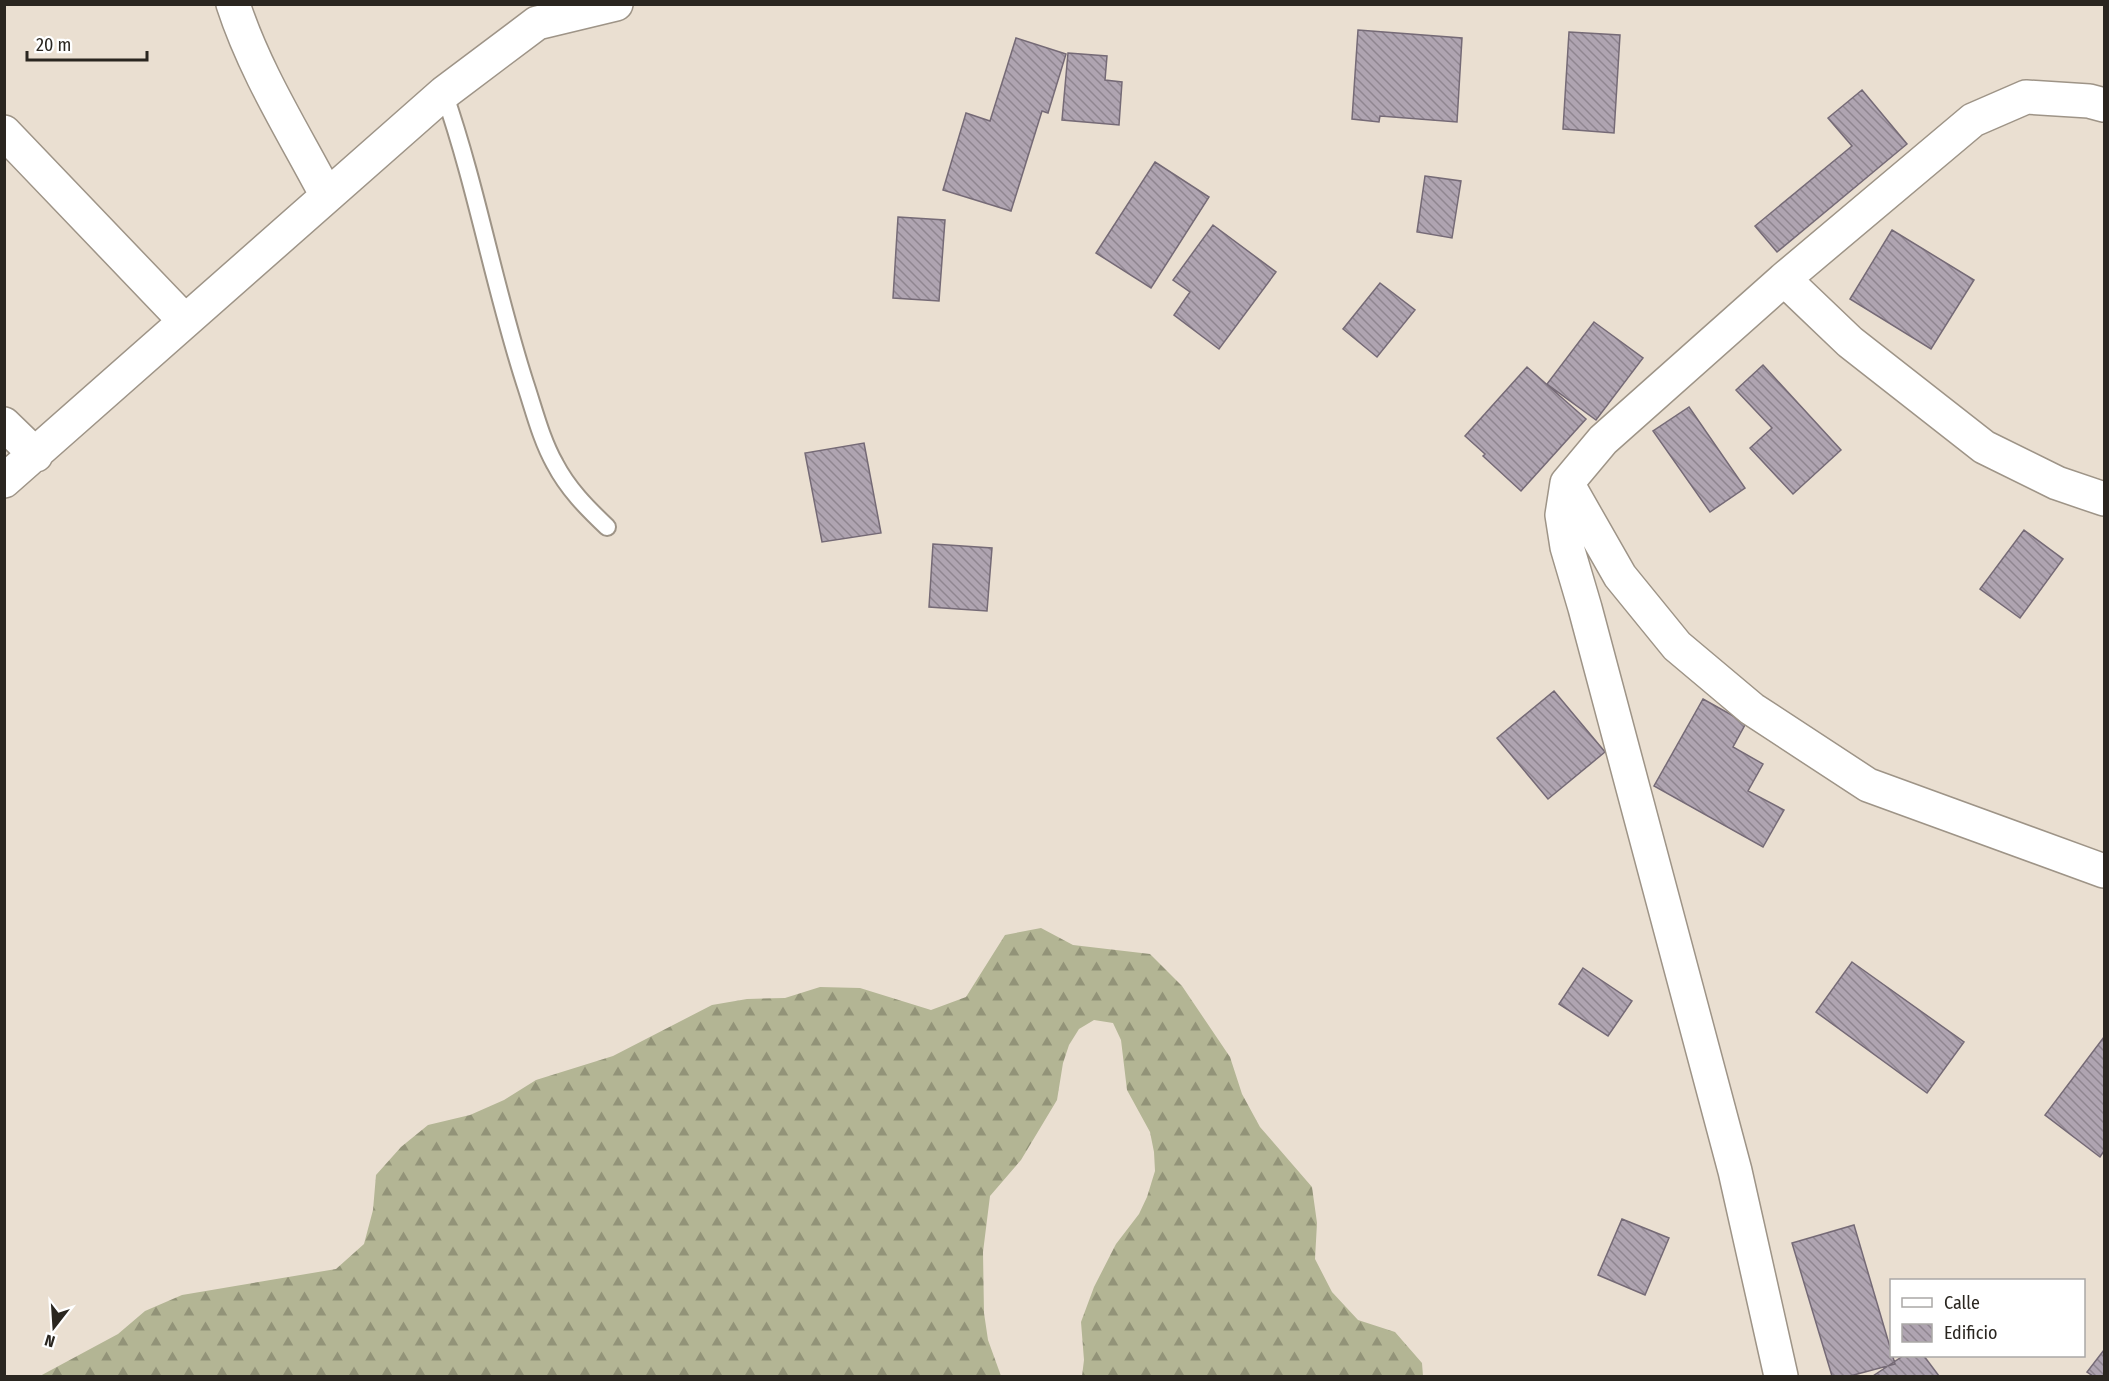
<svg xmlns="http://www.w3.org/2000/svg" width="2109" height="1381" viewBox="0 0 2109 1381" font-family="'Fira Sans Condensed',sans-serif">
<style>
.forest{fill:url(#forest-firs)}
.building{fill:url(#building-back-hatch);stroke:#756a76;stroke-width:1.5}
.lines{fill:none;stroke-linecap:round;stroke-linejoin:round}
.lane-casing{stroke:#9e9487;stroke-width:20}
.street-casing{stroke:#9e9487;stroke-width:36}
.lane{stroke:#fff;stroke-width:16}
.street{stroke:#fff;stroke-width:33}
</style>
<defs>
<pattern id="forest-firs" width="22" height="20" patternUnits="userSpaceOnUse" patternTransform="scale(1.5)"><rect width="22" height="20" fill="#b3b594"/><path d="M5 1l3.5 6h-7zM16 11l3.5 6h-7z" fill="#929378"/></pattern>
<pattern id="building-back-hatch" width="6" height="6" patternUnits="userSpaceOnUse" patternTransform="scale(1.5)"><rect width="6" height="6" fill="#afa4b1"/><path d="M-1 5l2 2M0 0l6 6M5-1l2 2" fill="none" stroke="#8f8590"/></pattern>
</defs>
<rect width="100%" height="100%" fill="#eadfd1"/>
<path class="forest" d="M1041,928L1073,945L1150,954L1182,986L1230,1057L1242,1094L1260,1127L1312,1187L1317,1223L1315,1259L1332,1292L1358,1320L1395,1332L1422,1363L1423,1376H1082L1084,1360L1081,1322L1094,1287L1116,1244L1139,1214L1147,1197L1155,1171L1154,1152L1150,1132L1127,1090L1121,1040L1113,1023L1094,1020L1079,1029L1069,1045L1063,1063L1057,1100L1021,1160L990,1196L983,1252L984,1313L988,1340L1001,1376H40L118,1334L145,1311L182,1295L336,1269L364,1244L373,1210L376,1175L401,1147L428,1125L470,1115L504,1100L536,1080L613,1056L712,1005L747,999L785,998L820,987L860,988L931,1010L966,997L1005,935Z"/>
<path class="building" d="M1358,30L1462,38L1457,122L1380,116L1379,122L1352,119Z
M1569,32L1620,35L1614,133L1563,129Z
M1016,38L1066,54L1048,113L1042,111L1011,211L943,190L966,113L990,121Z
M1068,53L1107,56L1105,80L1122,82L1119,125L1062,120Z
M1862,90L1907,144L1777,252L1755,226L1852,146L1828,118Z
M1155,162L1209,197L1151,288L1096,253Z
M1425,176L1461,181L1452,238L1417,232Z
M898,217L945,220L939,301L893,298Z
M1213,225L1276,272L1219,349L1174,315L1190,292L1173,280Z
M1892,230L1974,280L1931,349L1850,299Z
M1380,283L1415,310L1377,357L1343,329Z
M1594,322L1643,358L1596,420L1547,384Z
M1763,365L1841,450L1793,494L1750,448L1772,428L1736,390Z
M1527,367L1586,419L1521,491L1483,456L1485,454L1465,436Z
M1689,407L1745,488L1710,512L1653,431Z
M864,443L881,533L822,542L805,453Z
M2024,530L2063,559L2020,618L1980,589Z
M933,544L992,548L987,611L929,607Z
M1554,691L1605,752L1548,799L1497,738Z
M1703,699L1746,723L1733,747L1763,764L1748,791L1784,810L1763,847L1654,786Z
M1852,962L1964,1042L1927,1093L1816,1012Z
M1583,968L1632,1001L1608,1036L1559,1004Z
M2104,1037V1151L2100,1157L2045,1115Z
M1622,1219L1669,1238L1645,1295L1598,1275Z
M1854,1225L1895,1364L1850,1376H1832L1792,1243Z
M2104,1350V1376H2093L2087,1372Z
M1903,1356H1924L1939,1376H1873Z"/>
<g class="lines">
<defs>
<path id="lane" d="M444,93C477,188 494,287 525,383C534,410 541,439 555,464C568,489 587,508 607,527"/>
<path id="street" d="M233,4C255,72 294,133 327,196
M2104,105L2089,101L2026,97L1973,120L1784,279L1603,440L1567,483L1620,576L1677,646L1752,709L1868,785L2104,871
M4,132L185,321
M1784,279L1850,342L1984,447L2057,483L2104,499
M4,424L36,455
M4,481L444,93L537,23L616,4
M1567,483L1562,515L1567,547L1585,608L1735,1171L1781,1376"/>
</defs>
<use href="#lane" class="lane-casing"/>
<use href="#street" class="street-casing"/>
<use href="#lane" class="lane"/>
<use href="#street" class="street"/>
</g>
<rect width="2109" height="1381" fill="none" stroke="#2a2620" stroke-width="12"/>
<rect x="1890" y="1279" width="195" height="78" fill="#ffffff" stroke="#aaa8a6" stroke-width="1.5"/>
<rect x="1902" y="1298" width="30" height="9" fill="#ffffff" stroke="#aaa8a6" stroke-width="1.5"/>
<text x="1944" y="1309" font-size="18" fill="#2a2620">Calle</text>
<rect x="1902" y="1324" width="30" height="18" fill="url(#building-back-hatch)" stroke="#aaa8a6" stroke-width="1.5"/>
<text x="1944" y="1339" font-size="18" fill="#2a2620">Edificio</text>
<g transform="translate(54 1327) rotate(197)" stroke="#ffffff" stroke-width="4.5" paint-order="stroke">
<path d="M0-4.5L10 22L0 15L-10 22Z" fill="#2a2620"/>
<text y="-9" font-size="16" font-weight="bold" text-anchor="middle" fill="#2a2620">N</text>
</g>
<path d="M27 51v9h120v-9" fill="none" stroke="#2a2620" stroke-width="3"/>
<text x="36" y="51" font-size="18" fill="#2a2620" stroke="#ffffff" stroke-width="4.5" paint-order="stroke">20 m</text>
</svg>
